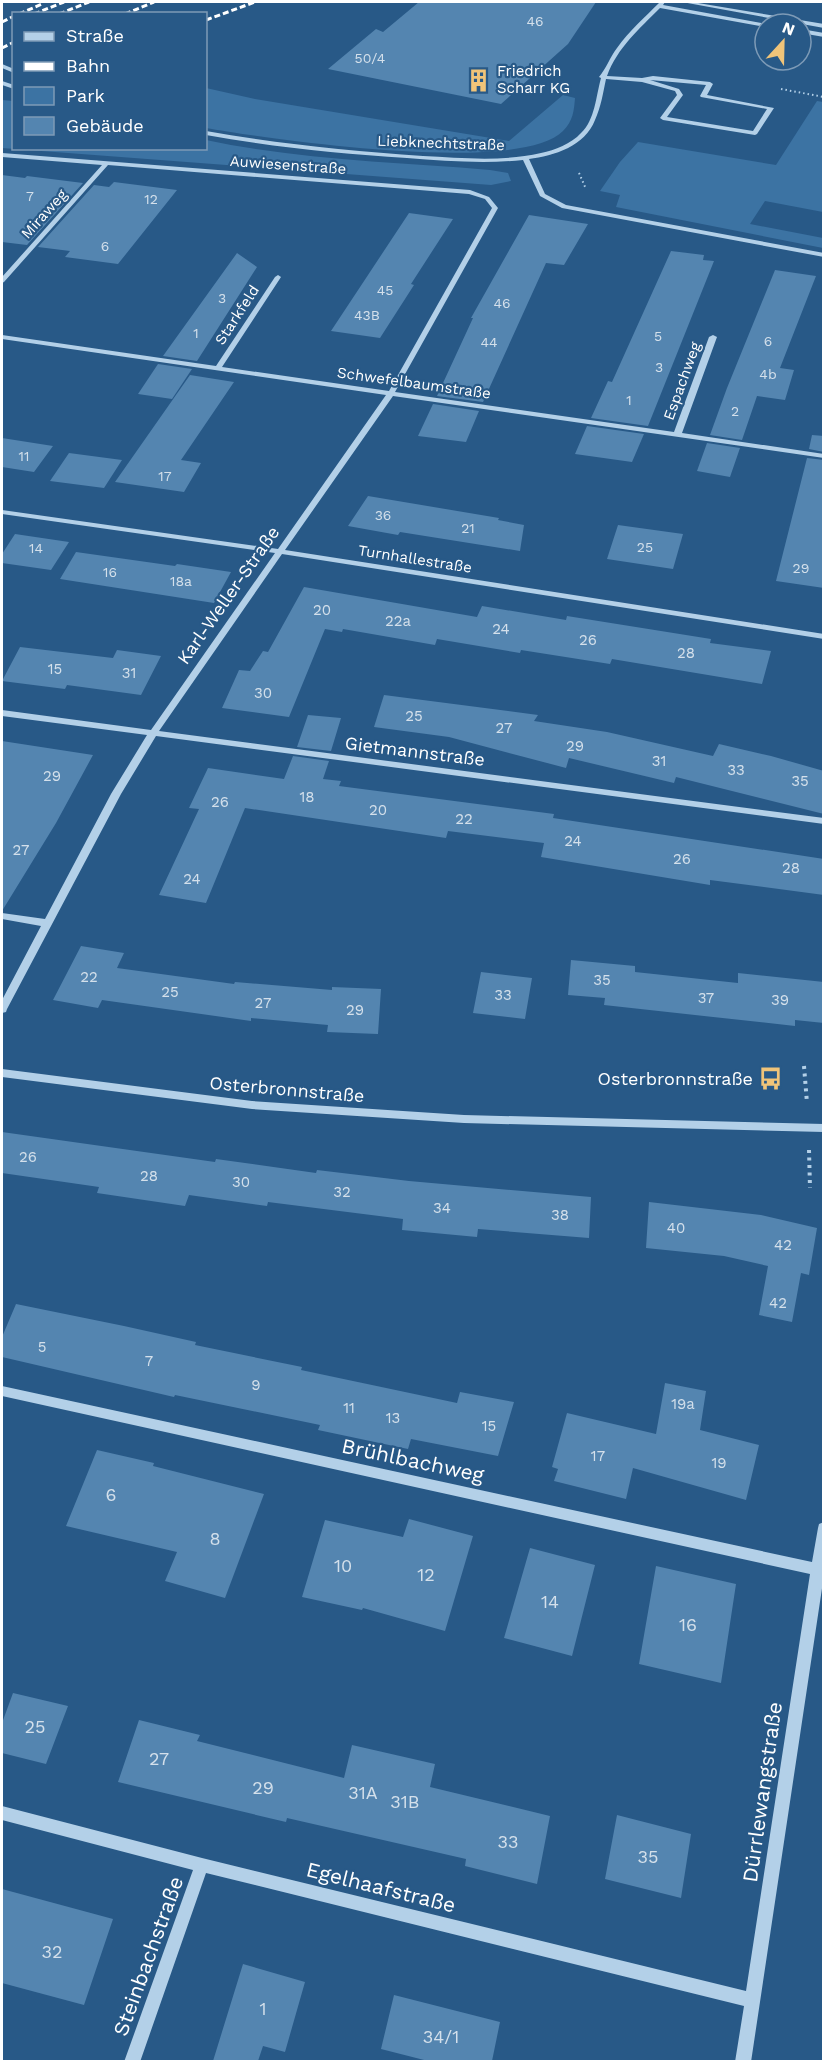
<svg xmlns="http://www.w3.org/2000/svg" width="825" height="2063" viewBox="0 0 825 2063" font-family="'Work Sans',sans-serif">
<style>
.green{fill:#3c73a3}
.building{fill:#5485b0}
.lines{fill:none;stroke-linecap:round;stroke-linejoin:round}
.path-far1{stroke:#b3d0e8;stroke-width:2;stroke-dasharray:1.5 3;stroke-linecap:butt}
.path{stroke:#b3d0e8;stroke-width:4;stroke-dasharray:3 4.5;stroke-linecap:butt}
.minor{fill:#b3d0e8;fill-rule:evenodd}
.rail{stroke:#fff;stroke-width:3;stroke-dasharray:6 3;stroke-linecap:butt}
.labels{text-anchor:middle;dominant-baseline:central;stroke-width:4.5;stroke-linejoin:round;paint-order:stroke}
.far-number-label{font-size:14px;fill:#d4e0eb}
.far-poi-label{font-size:15px;fill:#fff;stroke:#285987;text-anchor:start}
.far-street-label{font-size:15px;fill:#fff;stroke:#285987}
.number-label{font-size:15px;fill:#d4e0eb}
.street-label{font-size:18px;fill:#fff;stroke:#285987}
.poi-label{font-size:18px;fill:#fff;stroke:#285987;text-anchor:end}
.near-number-label{font-size:18px;fill:#d4e0eb}
.near-street-label{font-size:21px;fill:#fff;stroke:#285987}
</style>
<rect width="100%" height="100%" fill="#285987"/>
<path class="green" d="M206,88L255,99L509,141L563,95L575,98C574,111 573,121 563,131C518,176 269,139 206,128Z
M2,100L13,101L14,148H206V140C299,160 395,162 490,170L508,173L511,181L491,185L2,148Z
M817,101L823,102V212L765,201L750,224L823,238V248L616,207L620,195L600,191L620,162L638,142L776,165Z"/>
<path class="building" d="M419,2H596L568,44L501,104L328,69L376,29L383,32Z
M2,175L25,178L27,176L83,183L27,245L2,242Z
M114,182L177,190L118,264L65,257L70,251L38,247L94,185L109,187Z
M409,213L453,219L411,284L414,285L380,338L331,331Z
M529,215L588,224L564,265L546,263L483,402L437,396L473,318H471Z
M671,251L704,255L703,260L714,261L648,426L591,418L608,381L612,382Z
M237,253L257,267L197,361L163,356Z
M775,270L816,276L780,368L794,370L785,400L757,396L742,440L710,435L727,388Z
M158,364L192,369L172,399L138,394Z
M190,375L234,382L181,460L201,463L184,492L115,482Z
M433,404L479,411L466,442L418,436Z
M587,426L644,434L632,462L575,454Z
M812,435L824,436V452L809,449Z
M2,438L53,446L34,472L2,467Z
M707,443L740,448L730,477L697,471Z
M69,453L122,460L104,488L50,481Z
M807,458L824,460V588L776,581Z
M368,496L499,518L498,520L524,525L520,551L400,532L398,535L348,526Z
M618,525L683,534L673,569L607,559Z
M15,534L69,542L51,570L2,563V554Z
M76,552L175,566L177,564L231,572L214,603L60,579Z
M304,587L477,617L482,606L566,620L567,616L711,639L710,643L771,651L762,684L612,659L610,664L521,650L520,653L437,639L435,645L343,629L342,632L325,629L289,717L222,708L239,670L250,671L263,651L268,652Z
M20,647L113,658L117,650L161,656L141,695L67,685L65,689L2,681Z
M384,695L538,715L534,721L607,732L713,756L719,744L771,756L824,771V814L676,777L674,783L569,758L566,768L449,737L374,727Z
M308,715L341,718L331,751L297,747Z
M2,741L93,755L56,823L2,911Z
M293,756L329,761L323,779L341,781L339,786L554,814L553,818L824,859V895L710,880V885L541,857L544,843L448,831L446,838L245,808L206,903L159,895L199,809L189,808L208,768L284,779Z
M81,946L124,953L117,968L234,984L235,982L332,990V987L381,989L378,1034L327,1032L328,1025L251,1018V1021L102,1000L98,1008L53,1000Z
M571,960L635,966V972L738,983V973L824,982V1023L795,1020V1026L604,1005L605,998L568,995Z
M481,972L532,978L525,1019L473,1013Z
M2,1132L215,1162L216,1159L316,1173L317,1170L409,1181L591,1197L589,1238L478,1229L477,1237L402,1230L403,1219L268,1202L267,1206L189,1195L185,1206L97,1193L99,1187L2,1173Z
M649,1202L761,1215L817,1228L809,1275L801,1273L792,1322L759,1315L768,1266L724,1256L646,1248Z
M16,1304L124,1326L196,1342L195,1345L302,1367L301,1370L457,1403L460,1392L514,1402L498,1456L411,1439L408,1449L318,1430L320,1425L175,1395L174,1397L2,1357V1337Z
M665,1383L706,1391L700,1430L759,1445L746,1500L633,1468L626,1499L554,1481L558,1469L552,1467L567,1413L656,1434Z
M97,1450L154,1463L153,1466L264,1494L225,1598L165,1581L177,1552L66,1526Z
M409,1519L473,1536L445,1631L363,1608L362,1610L302,1597L325,1520L403,1537Z
M530,1548L595,1565L572,1656L504,1638Z
M656,1566L736,1584L721,1683L639,1664Z
M13,1693L68,1706L46,1764L2,1753V1723Z
M139,1720L200,1735L197,1741L344,1778L352,1745L435,1764L430,1787L550,1816L537,1884L465,1866L466,1859L287,1818L286,1822L118,1782Z
M617,1815L691,1834L681,1898L605,1879Z
M2,1889L113,1919L84,2005L2,1983Z
M243,1964L305,1982L285,2052L263,2046L258,2061H213Z
M394,1995L500,2022L492,2061H428L381,2049Z"/>
<g class="lines">
<path class="path-far1" d="M781,89L824,97
M579,173L586,189"/>
<path class="path" d="M804,1066L807,1103
M809,1150L810,1188"/>
<path class="minor" d="M660,2H665L663,5L767,24H765V27L660,8C640,28 617,48 607,76L642,78L653,76L710,82L713,84L707,95L774,108L757,134L755,135L663,120L660,118L677,95L675,91L642,82L606,79C603,93 601,107 595,120C585,146 554,156 529,159L545,194L566,205L824,253V257L562,208L540,196L523,160C484,164 446,161 407,158C340,154 272,147 206,135V131C278,144 350,151 423,156C462,158 502,162 541,153C555,150 571,144 581,133C595,120 596,96 601,78L599,77C606,69 610,57 617,48C629,31 645,17 660,2ZM650,80L706,85L700,96L701,97L767,109L753,131L667,117L683,95L679,89Z
M682,2H692L824,24V28Z
M801,29L824,33V37L801,33Z
M2,64L14,69V73L2,68Z
M2,81L14,85V89L2,85Z
M2,153L470,190L489,197L498,208L395,392L674,432L709,337L713,335L717,337L682,433L824,454V458L393,396L285,550L824,634V639L282,554L159,731L824,818V824L156,736L121,794L7,1009L6,1012L2,1013V1000L41,926L2,919V913L45,919L111,794L147,735L2,716V710L151,730L275,553L2,514V510L278,549L386,395L2,339V335L216,366L275,277L278,275L281,277L222,367L389,391L492,208L485,199L469,194L108,165L4,282L2,283V277L102,165L2,157Z
M2,1069L252,1101L464,1115L824,1124V1132L464,1123L252,1109L2,1077Z
M2,1386L812,1562L818,1528L819,1524L824,1522V1575L751,2062H735L744,2006L206,1873L140,2062H124L193,1870L2,1820V1806L202,1858L746,1991L810,1574L2,1396Z"/>
<path class="rail" d="M19,14L42,4
M34,14L64,2
M59,14L89,2
M125,14L154,2
M206,20L255,2
M2,22L14,16
M2,48L14,42"/>
</g>
<defs>
<symbol id="building-bare" viewBox="-9 -9 18 18"><path d="M-4-6H4V6H1V3H-1V6H-4ZM-2.5-4.3h1.7v1.8h-1.7ZM.8-4.3h1.7v1.8H.8ZM-2.5-1h1.7V.8h-1.7ZM.8-1h1.7V.8H.8Z" fill="#f0c479" stroke="#285987" stroke-width="2.5" paint-order="stroke"/></symbol>
<symbol id="bus-bare" viewBox="-9 -9 18 18"><path d="M-5-6H5V4H4V6H2V4H-2V6H-4V4H-5ZM-3.5-4V0h7V-4ZM-3.5 1.2v1.5H-2V1.2ZM2 1.2v1.5H3.5V1.2Z" fill="#f0c479" stroke="#285987" stroke-width="2.5" paint-order="stroke"/></symbol>
</defs>
<g fill-rule="evenodd">
<use href="#building-bare" x="462" y="64" width="33" height="33"/>
<use href="#bus-bare" x="754" y="1062" width="33" height="33"/>
</g>
<g class="labels">
<g class="far-number-label">
<text x="535" y="21">46</text>
<text x="370" y="58">50/4</text>
<text x="30" y="196">7</text>
<text x="151" y="199">12</text>
<text x="105" y="246">6</text>
<text x="385" y="290">45</text>
<text x="222" y="298">3</text>
<text x="502" y="303">46</text>
<text x="367" y="315">43B</text>
<text x="196" y="333">1</text>
<text x="658" y="336">5</text>
<text x="768" y="341">6</text>
<text x="489" y="342">44</text>
<text x="659" y="367">3</text>
<text x="768" y="374">4b</text>
<text x="629" y="400">1</text>
<text x="735" y="411">2</text>
<text x="24" y="456">11</text>
<text x="165" y="476">17</text>
<text x="383" y="515">36</text>
<text x="468" y="528">21</text>
<text x="645" y="547">25</text>
<text x="36" y="548">14</text>
<text x="801" y="568">29</text>
<text x="110" y="572">16</text>
<text x="181" y="581">18a</text>
</g>
<g class="far-poi-label">
<text x="497" y="71">Friedrich<tspan x="497" dy="17">Scharr KG</tspan></text>
</g>
<g class="far-street-label">
<text transform="translate(441 143) rotate(2)">Liebknechtstraße</text>
<text transform="translate(288 165) rotate(4)">Auwiesenstraße</text>
<text transform="translate(44 214) rotate(-48)">Miraweg</text>
<text transform="translate(237 315) rotate(-57)">Starkfeld</text>
<text transform="translate(682 381) rotate(-70)">Espachweg</text>
<text transform="translate(414 383) rotate(8)">Schwefelbaumstraße</text>
<text transform="translate(415 559) rotate(9)">Turnhallestraße</text>
</g>
<g class="number-label">
<text x="322" y="610">20</text>
<text x="398" y="621">22a</text>
<text x="501" y="629">24</text>
<text x="588" y="640">26</text>
<text x="686" y="653">28</text>
<text x="55" y="669">15</text>
<text x="129" y="673">31</text>
<text x="263" y="693">30</text>
<text x="414" y="716">25</text>
<text x="504" y="728">27</text>
<text x="575" y="746">29</text>
<text x="659" y="761">31</text>
<text x="736" y="770">33</text>
<text x="52" y="776">29</text>
<text x="800" y="781">35</text>
<text x="307" y="797">18</text>
<text x="220" y="802">26</text>
<text x="378" y="810">20</text>
<text x="464" y="819">22</text>
<text x="573" y="841">24</text>
<text x="21" y="850">27</text>
<text x="682" y="859">26</text>
<text x="791" y="868">28</text>
<text x="192" y="879">24</text>
<text x="89" y="977">22</text>
<text x="602" y="980">35</text>
<text x="170" y="992">25</text>
<text x="503" y="995">33</text>
<text x="706" y="998">37</text>
<text x="780" y="1000">39</text>
<text x="263" y="1003">27</text>
<text x="355" y="1010">29</text>
<text x="28" y="1157">26</text>
<text x="149" y="1176">28</text>
<text x="241" y="1182">30</text>
<text x="342" y="1192">32</text>
<text x="442" y="1208">34</text>
<text x="560" y="1215">38</text>
<text x="676" y="1228">40</text>
<text x="783" y="1245">42</text>
<text x="778" y="1303">42</text>
<text x="42" y="1347">5</text>
<text x="149" y="1361">7</text>
<text x="256" y="1385">9</text>
<text x="683" y="1404">19a</text>
<text x="349" y="1408">11</text>
<text x="393" y="1418">13</text>
<text x="489" y="1426">15</text>
<text x="598" y="1456">17</text>
<text x="719" y="1463">19</text>
</g>
<g class="street-label">
<text transform="translate(228 595) rotate(-55)">Karl-Weller-Straße</text>
<text transform="translate(415 751) rotate(7)">Gietmannstraße</text>
<text transform="translate(287 1089) rotate(5)">Osterbronnstraße</text>
</g>
<g class="poi-label">
<text x="753" y="1078">Osterbronnstraße</text>
</g>
<g class="near-number-label">
<text x="111" y="1494">6</text>
<text x="215" y="1538">8</text>
<text x="343" y="1565">10</text>
<text x="426" y="1574">12</text>
<text x="550" y="1601">14</text>
<text x="688" y="1624">16</text>
<text x="35" y="1726">25</text>
<text x="159" y="1758">27</text>
<text x="263" y="1787">29</text>
<text x="363" y="1792">31A</text>
<text x="405" y="1801">31B</text>
<text x="508" y="1841">33</text>
<text x="648" y="1856">35</text>
<text x="52" y="1951">32</text>
<text x="263" y="2008">1</text>
<text x="441" y="2036">34/1</text>
</g>
<g class="near-street-label">
<text transform="translate(413 1460) rotate(12)">Brühlbachweg</text>
<text transform="translate(762 1792) rotate(-82)">Dürrlewangstraße</text>
<text transform="translate(381 1887) rotate(14)">Egelhaafstraße</text>
<text transform="translate(148 1956) rotate(-70)">Steinbachstraße</text>
</g>
</g>
<rect width="825" height="2063" fill="none" stroke="#ffffff" stroke-width="6"/>
<rect x="12" y="12" width="195" height="138" fill="#285987" stroke="#7e9bb7" stroke-width="1.5"/>
<rect x="24" y="32" width="30" height="9" fill="#b3d0e8" stroke="#7e9bb7" stroke-width="1.5"/>
<text x="66" y="42" font-size="18" fill="#ffffff">Straße</text>
<rect x="24" y="62" width="30" height="9" fill="#ffffff" stroke="#7e9bb7" stroke-width="1.5"/>
<text x="66" y="72" font-size="18" fill="#ffffff">Bahn</text>
<rect x="24" y="87" width="30" height="18" fill="#3c73a3" stroke="#7e9bb7" stroke-width="1.5"/>
<text x="66" y="102" font-size="18" fill="#ffffff">Park</text>
<rect x="24" y="117" width="30" height="18" fill="#5485b0" stroke="#7e9bb7" stroke-width="1.5"/>
<text x="66" y="132" font-size="18" fill="#ffffff">Gebäude</text>
<g transform="translate(783 42) rotate(22)"><circle r="28" fill="#285987" stroke="#7e9bb7" stroke-width="1.5"/>
<path d="M0-4.5L10 22L0 15L-10 22Z" fill="#f0c479"/>
<text y="-9" font-size="16" font-weight="bold" text-anchor="middle" fill="#ffffff">N</text>
</g>
</svg>
